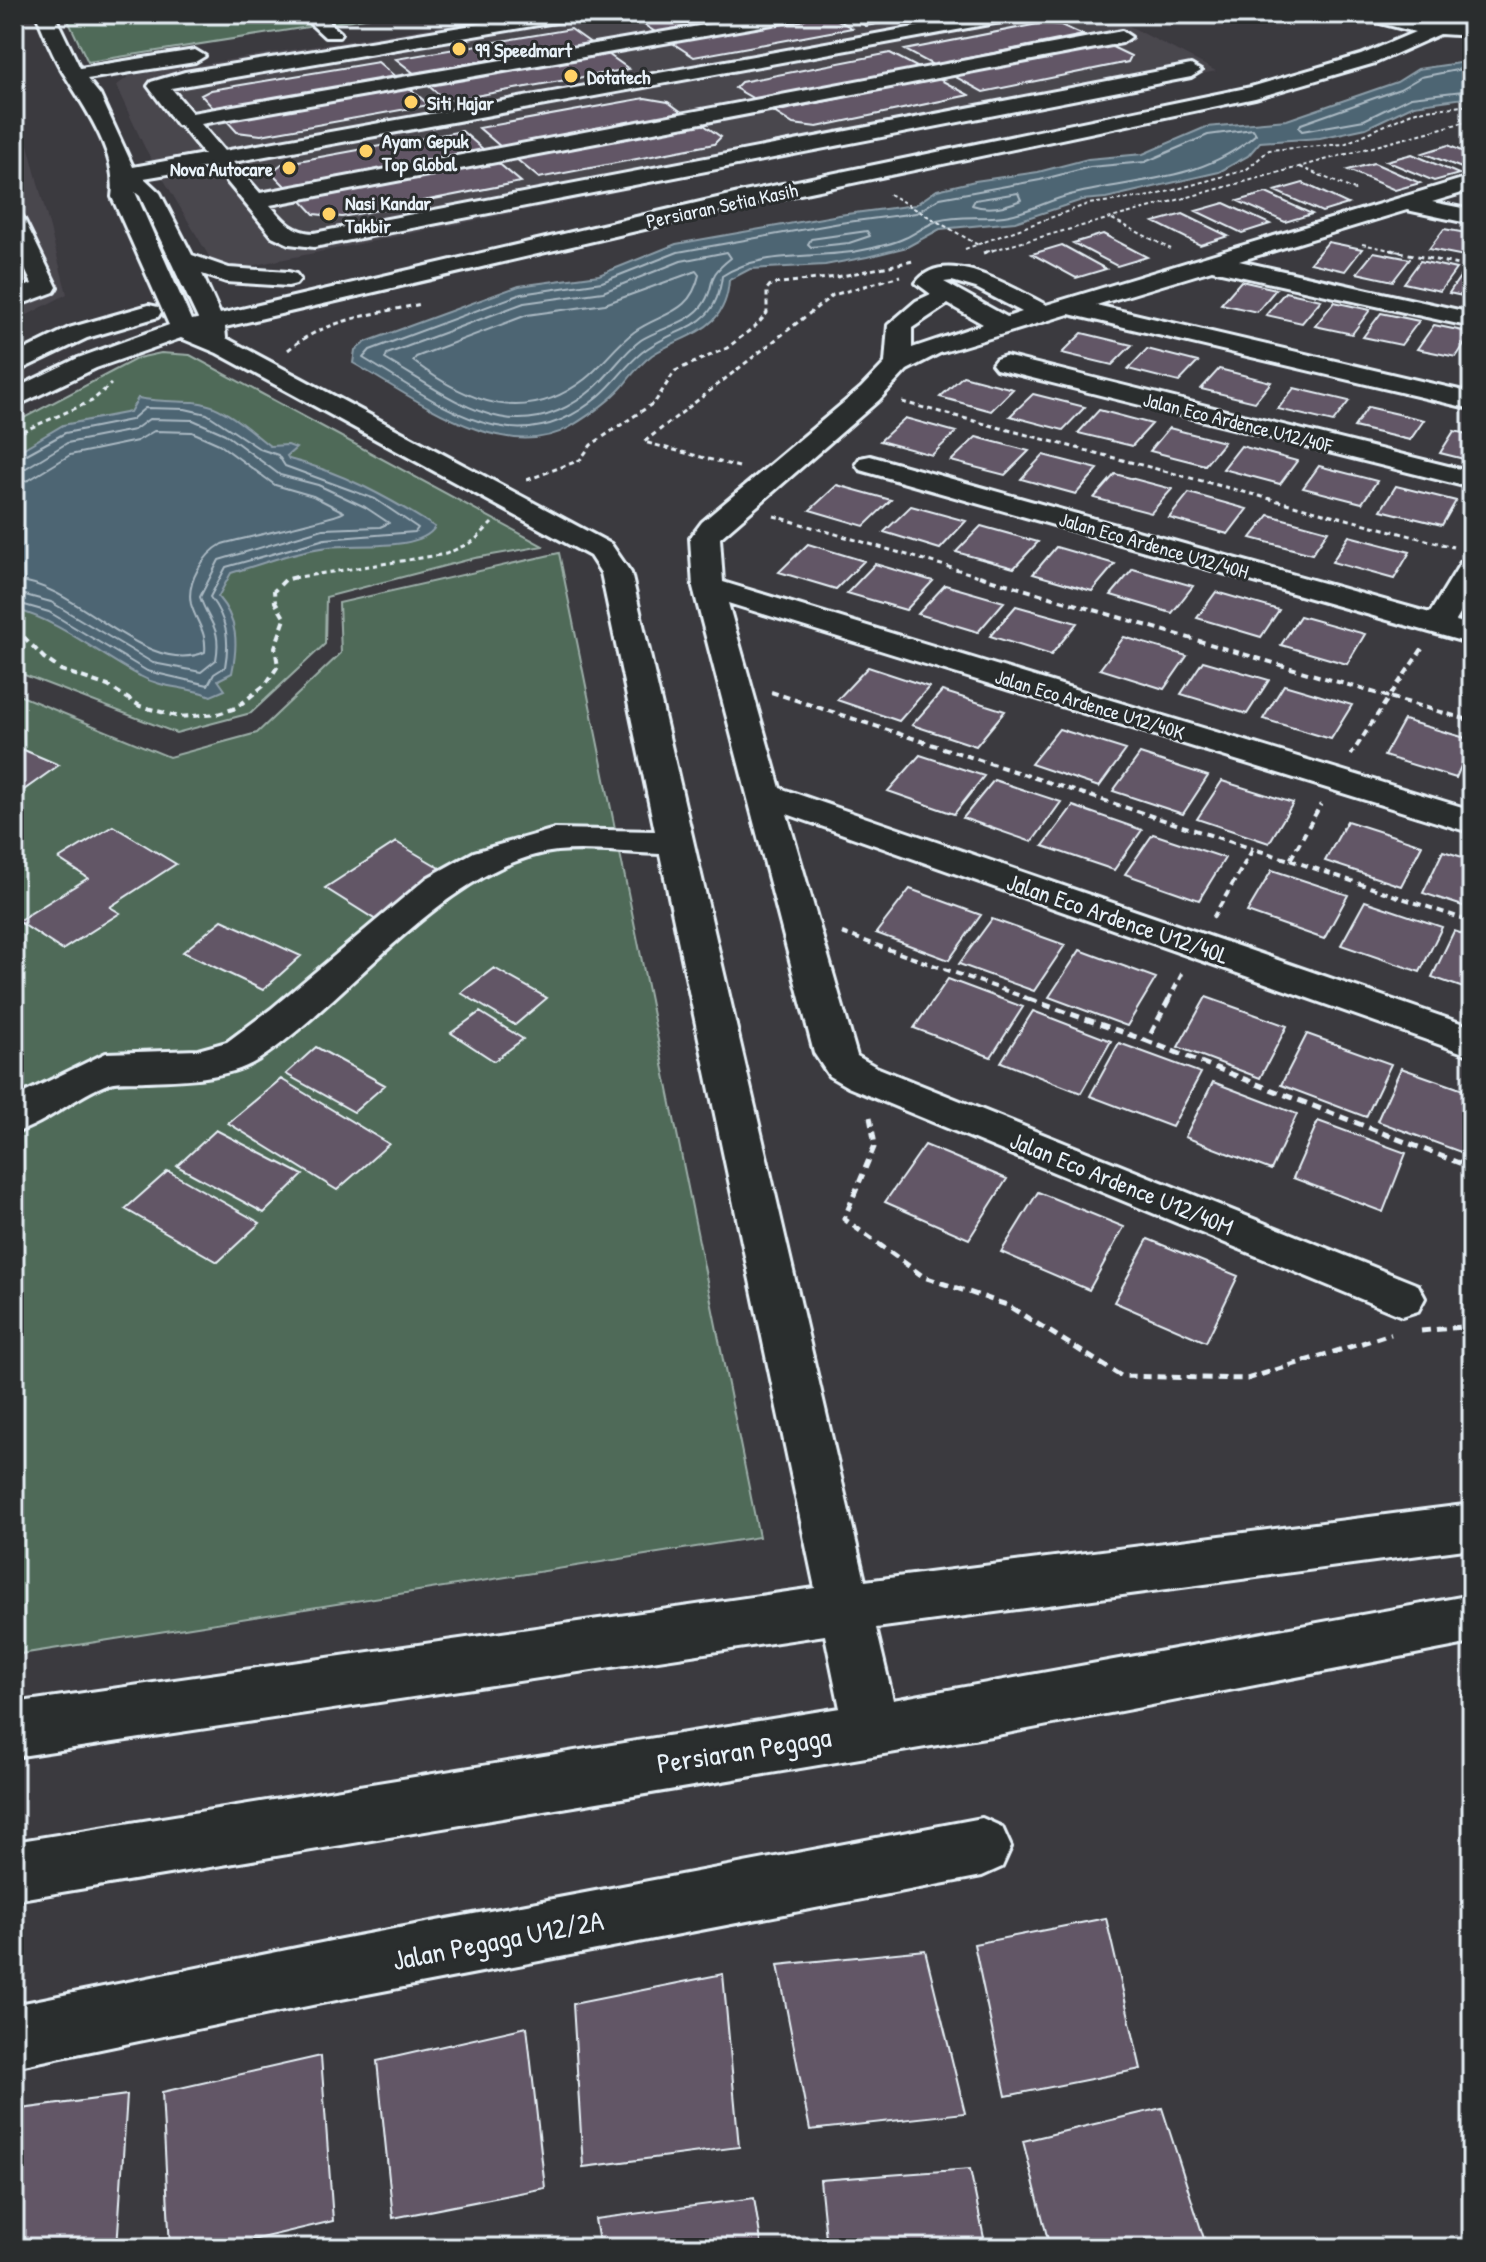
<svg xmlns="http://www.w3.org/2000/svg" width="1486" height="2262" viewBox="0 0 1486 2262" font-family="'Patrick Hand',sans-serif">
<style>
.built{fill:#4a464e}
.green{fill:#4f6a59;stroke:#9caea8;stroke-width:2}
.water{fill:#4e6573;stroke:#8c9da8;stroke-width:2}
.lines{fill:none;stroke-linecap:round;stroke-linejoin:round}
.shore{stroke:#aab9c3;stroke-width:2}
.building{fill:#625766;stroke:#e8f1f8;stroke-width:2}
.minor-casing{stroke:#e8f1f8;stroke-width:6}
.path-far3{stroke:#e8f1f8;stroke-width:2;stroke-dasharray:4 3;stroke-linecap:butt}
.path-far2{stroke:#e8f1f8;stroke-width:3;stroke-dasharray:5 4;stroke-linecap:butt}
.path-far1{stroke:#e8f1f8;stroke-width:4;stroke-dasharray:7 5;stroke-linecap:butt}
.path{stroke:#e8f1f8;stroke-width:5;stroke-dasharray:9 6;stroke-linecap:butt}
.minor{fill:#2a2d2e;fill-rule:evenodd}
.poi-dot{fill:#ffd166;stroke:#2a2d2e;stroke-width:3}
.labels{text-anchor:middle;dominant-baseline:central;stroke-width:6;stroke-linejoin:round;paint-order:stroke}
.far-poi-label{font-size:20px;font-weight:bold;fill:#e8f1f8;stroke:#2a2d2e;text-anchor:start}
.far-street-label{font-size:20px;fill:#e8f1f8;stroke:#2a2d2e}
.street-label{font-size:24px;fill:#e8f1f8;stroke:#2a2d2e}
.near-street-label{font-size:28px;fill:#e8f1f8;stroke:#2a2d2e}
</style>
<rect width="100%" height="100%" fill="#3b3a3f"/>
<filter id="ink" filterUnits="userSpaceOnUse"><feTurbulence type="fractalNoise" baseFrequency=".0125" numOctaves="2"/><feDisplacementMap in="SourceGraphic" scale="16" xChannelSelector="R" yChannelSelector="G"/><feConvolveMatrix kernelMatrix="1 2 1 2 8 2 1 2 1" color-interpolation-filters="sRGB"/></filter>
<g filter="url(#ink)">
<path class="built" d="M515,14H1106L1216,71L245,267L220,265L210,258L145,148L116,86L129,76Z
M14,91L67,294L14,322Z"/>
<path class="green" d="M65,14H390L88,62Z
M161,353L190,355L543,546L475,558L326,597L325,644L251,713L176,733L14,671V423L138,358Z
M559,553L759,1537L14,1655V693L169,757L257,733L341,653L339,603Z"/>
<path class="water" d="M1472,57V97L1414,105L1366,128L1320,138L1260,142L1248,156L1219,172L1106,198L1082,200L1015,222L940,229L907,247L867,257L825,265L750,269L729,280C726,332 688,332 652,355C640,364 632,374 623,386C609,402 588,416 570,427C502,466 412,396 353,363L355,350L366,342L519,286L599,275L676,244L839,215L915,205L937,190L975,181L1038,172L1088,159L1143,154L1206,127L1287,120L1397,82L1418,69L1466,62Z
M138,398C157,402 175,401 194,402C223,404 249,430 270,446L288,445L296,448L287,456L289,459C342,472 389,498 435,527C420,552 355,543 328,547C295,551 262,564 231,573L218,597C238,620 238,644 232,673L218,680L225,690L211,696C187,686 163,689 140,676C98,654 60,621 14,609V454L63,425L130,412Z"/>
<g class="lines">
<path class="shore" d="M1472,67L1421,77L1400,89L1301,124L1299,128L1302,131L1364,120L1411,97L1472,90
M1253,129L1256,134C1204,181 1139,178 1074,194C1050,199 1028,213 1004,216C982,219 959,215 937,221C926,225 916,233 905,238C890,245 874,248 858,251C813,259 761,250 722,276C716,328 685,324 648,348C629,360 617,381 600,395C516,469 441,404 363,358L370,350L521,294L602,282L678,252L840,223L916,213L940,198L1040,180L1090,167L1145,162L1208,135Z
M1018,193L1021,200C1005,207 989,211 972,205L975,200Z
M867,231L870,236L849,243L811,247L808,244L811,239Z
M727,252L731,258C703,280 718,280 704,303C692,323 659,328 641,340C623,353 611,373 594,388C517,454 457,401 385,359L387,354L524,303L603,292L681,261Z
M696,271L699,275C690,315 662,312 634,332C615,346 603,365 585,379C525,426 468,403 413,361L416,357L527,315L605,304Z
M14,461L65,433L131,420L145,408L185,409L207,414L260,449L278,455L285,466L375,499L418,528L415,532L325,539L226,567L210,597C227,620 230,639 225,667L214,674L208,685L147,671L49,612L14,602
M14,471L26,468L67,443L134,430L149,419L193,420L225,434L280,475L318,485L365,507L389,523L380,527L323,529L219,560L200,597C209,624 222,627 216,660L201,672L153,663L51,602L14,592
M14,483L29,480L70,455L137,441L154,431L192,432L219,444L275,485L313,496L344,512C338,518 239,539 222,544C204,554 186,582 191,604C196,622 207,631 205,652C144,678 79,584 14,580"/>
</g>
<path class="building" d="M664,14H768L657,33L635,19Z
M827,14L852,28L694,57L671,42Z
M845,14H932L866,26Z
M1043,23L1061,25L1083,35L933,65L905,50Z
M571,29L592,44L415,74L396,59Z
M1106,44L1131,56L1128,62L983,92L952,75Z
M605,52L629,69L447,101L426,84Z
M890,53L919,68L756,100L735,88L741,82Z
M378,62L397,78L214,109L201,95L211,90Z
M937,78L969,95L817,127L793,124L774,112Z
M408,87L429,105L261,135L237,132L225,119Z
M645,98L668,102L683,113L501,147L479,128Z
M701,123L721,137L714,144L539,178L515,158Z
M462,131L484,150L286,187L271,172L282,164Z
M1448,145L1472,156V172L1423,153Z
M1412,154L1459,174L1434,181L1386,161Z
M497,162L521,182L342,217L314,214L300,199Z
M1374,163L1420,183L1395,190L1348,170Z
M1303,183L1348,204L1322,212L1275,191Z
M1266,193L1312,214L1285,222L1238,201Z
M1224,203L1270,224L1242,233L1196,211Z
M1183,214L1228,236L1200,245L1154,222Z
M1444,229L1472,234V245L1464,256L1429,249Z
M1103,234L1147,257L1117,266L1073,243Z
M1328,242L1362,249L1345,271L1310,263Z
M1062,245L1106,269L1076,278L1032,254Z
M1374,252L1410,259L1393,281L1357,273Z
M14,261L32,290L14,293Z
M1420,261L1456,269L1440,291L1404,283Z
M1464,271L1472,273V298L1449,293Z
M1241,281L1276,289L1257,312L1221,304Z
M1285,292L1321,300L1302,323L1266,315Z
M1334,302L1370,310L1352,334L1315,326Z
M1381,313L1419,321L1401,345L1363,337Z
M1434,325L1472,333L1456,357L1417,349Z
M1082,333L1132,345L1112,365L1062,353Z
M1147,349L1198,362L1179,382L1128,369Z
M1219,369L1271,382L1255,402L1201,389Z
M963,376L1013,389L991,411L940,397Z
M1294,388L1349,401L1333,422L1278,409Z
M1033,394L1085,407L1063,430L1010,416Z
M1368,407L1424,420L1410,440L1354,427Z
M1099,410L1152,424L1132,446L1078,433Z
M905,418L956,432L932,455L880,441Z
M1169,428L1224,442L1205,465L1150,451Z
M1454,431L1472,435V461L1440,453Z
M976,437L1029,451L1005,475L951,461Z
M1241,446L1297,461L1280,484L1223,469Z
M1043,455L1098,469L1076,494L1021,479Z
M1319,466L1377,481L1362,503L1303,488Z
M1115,474L1172,489L1151,513L1094,498Z
M837,485L891,500L864,526L810,510Z
M1396,486L1456,501L1442,525L1381,510Z
M1189,493L1247,509L1228,534L1169,518Z
M911,506L966,521L940,549L884,532Z
M1269,515L1328,531L1312,554L1251,538Z
M981,526L1038,542L1014,568L956,552Z
M1349,536L1410,552L1394,579L1332,562Z
M808,544L864,561L836,589L779,572Z
M1056,547L1115,564L1092,591L1033,574Z
M875,564L933,581L906,610L847,593Z
M1133,569L1193,586L1172,613L1111,595Z
M945,585L1004,602L978,632L918,614Z
M1216,592L1279,610L1261,637L1197,618Z
M1016,606L1077,623L1051,655L990,636Z
M1300,616L1365,634L1347,664L1281,645Z
M1124,637L1187,656L1164,689L1100,669Z
M1203,661L1269,680L1247,714L1181,694Z
M868,667L929,687L899,721L837,700Z
M1284,685L1352,705L1331,739L1263,719Z
M942,691L1005,711L976,746L912,725Z
M1404,720L1472,740L1456,778L1384,756Z
M1059,729L1126,750L1099,787L1031,764Z
M17,747L59,765L14,797V748Z
M1140,754L1208,776L1183,814L1113,791Z
M920,755L984,776L954,814L888,791Z
M994,780L1061,802L1032,842L963,818Z
M1222,781L1293,803L1269,843L1197,819Z
M1073,806L1142,830L1114,870L1043,846Z
M1347,821L1422,845L1401,886L1325,861Z
M113,826L176,864L110,907L120,913L62,950L18,921L88,878L59,859Z
M1153,834L1225,858L1199,900L1125,874Z
M396,842L447,872L376,920L325,888Z
M1443,851L1472,860V909L1423,893Z
M1272,870L1348,895L1324,939L1247,912Z
M910,889L981,915L949,960L876,933Z
M1365,901L1442,927L1420,972L1341,945Z
M992,919L1065,945L1034,991L959,964Z
M222,920L301,956L263,990L183,952Z
M1454,931L1472,937V991L1432,977Z
M1080,950L1156,978L1127,1026L1049,997Z
M494,968L547,998L515,1025L461,993Z
M948,979L1023,1007L991,1057L914,1028Z
M1206,997L1287,1026L1260,1078L1178,1047Z
M1033,1011L1111,1041L1081,1093L1001,1062Z
M480,1012L523,1039L494,1061L451,1033Z
M1307,1034L1391,1064L1366,1117L1281,1085Z
M1119,1043L1201,1073L1172,1127L1090,1096Z
M316,1047L385,1085L354,1112L286,1074Z
M1401,1068L1472,1093V1139L1466,1154L1377,1121Z
M281,1079L389,1144L337,1190L228,1123Z
M1213,1082L1297,1114L1271,1170L1185,1137Z
M1318,1121L1406,1153L1383,1212L1293,1178Z
M216,1130L303,1175L264,1213L177,1166Z
M925,1145L1007,1179L969,1239L885,1202Z
M168,1171L260,1223L218,1262L125,1209Z
M1038,1192L1124,1227L1089,1290L1001,1252Z
M1148,1239L1238,1276L1206,1342L1114,1302Z
M1106,1918L1141,2069L1006,2096L974,1944Z
M925,1950L965,2113L810,2130L778,1965Z
M723,1974L739,2147L583,2167L573,2004Z
M527,2027L545,2188L393,2218L377,2061Z
M321,2056L333,2221L218,2248H170L162,2092Z
M127,2095L117,2248H14V2110Z
M1162,2108L1207,2248H1050L1023,2141Z
M970,2169L986,2248H827L820,2180Z
M754,2198L762,2248H600L595,2219Z"/>
<g class="lines">
<defs>
<path id="minor" d="M36,14H54L80,68L195,50L205,56L195,62L87,79L100,95L133,167L204,154L181,126L177,125L148,86L151,82L185,72L540,14H582L573,19L171,88L192,113L769,14H810L801,19L201,124L224,151L987,14H1026L1017,19L233,162L260,193L1122,31L1131,37L1122,43L270,205C284,221 292,232 314,233L1191,65L1201,71L1191,77L314,247L289,244L272,236L214,166L144,178L160,193L192,255L229,268L288,272L296,274L300,279L296,284L288,286L226,282L202,274L220,314L739,193L1251,87L1361,55L1415,32L1361,18L1358,14C1396,14 1433,22 1472,24V36L1440,34L1375,63L1255,98L739,207L225,327L226,338L611,544L631,573L865,1581L1472,1504V1548L876,1628L893,1700L1472,1595V1643L997,1735L14,1900V1842L840,1708L825,1635L14,1757V1703L815,1588L660,854C627,853 590,848 557,851C447,863 349,1001 258,1060C228,1079 181,1080 146,1081C135,1082 121,1080 110,1083C76,1095 48,1123 14,1133V1098L106,1053L198,1050L227,1042L271,1009L427,878L474,852L555,829L655,831L601,573L590,556L217,353L181,338L96,368L14,407V389L78,358L169,325L112,197C118,155 87,111 66,77C53,58 45,35 36,14ZM135,192L140,196L198,319L191,320Z
M300,14H320L341,33L339,37H325Z
M1472,176V190L1432,202L1472,210V224L1407,210L1239,261L1472,313V327L1212,270L1096,305L1472,393V409L1069,314L940,353L907,370L879,400L720,538L723,582L1472,810V833L728,603L780,788L1472,1027V1056L787,814L857,1056L876,1067L1418,1285L1425,1298L1418,1311L1402,1316L848,1087L829,1076L814,1053L693,587L690,538L702,522L861,388L885,363L888,325L916,301L931,294L916,283C944,244 1015,289 1046,305ZM952,281L976,288L1022,312L1007,317L944,282ZM948,304L983,324L912,348V328Z
M14,214L22,216L25,221L57,287L54,292L14,307V291L32,284L14,246Z
M149,305L158,307L161,312L158,317L87,338L14,373V355L69,328Z
M1005,356L1472,472V488L996,369L992,364L996,359Z
M870,456L1430,613L1461,562L1472,559V594L1456,621L1472,625V644L860,470L856,464L860,458Z
M982,1818L1002,1827L1011,1847L1002,1867L982,1876L341,1999L14,2067V2005L341,1939Z"/>
</defs>
<use href="#minor" class="minor-casing"/>
<path class="path-far3" d="M1300,167L1357,191
M889,194L980,246
M1112,219L1171,249
M1362,244L1400,252
M965,249L1088,204L1152,196L1246,170L1269,150L1344,144L1416,111L1472,105
M986,252L1472,120"/>
<path class="path-far2" d="M1391,250L1472,268
M983,253L993,250
M288,350C325,319 376,314 421,304
M902,402L1453,547
M14,435L92,401L111,384
M739,467L644,442L833,295L900,276
M527,480L580,460L591,445L655,402L675,371L727,348L758,324L767,313V289L771,284L837,277L913,261
M774,516L986,578
M293,578L446,554L474,541L492,523"/>
<path class="path-far1" d="M979,576L1389,697L1351,755
M14,631L20,633L44,658L61,670L108,686L140,706L179,717L218,714L236,708L266,684L278,666L275,647L285,619L275,602L274,591L285,580L300,576
M1422,649L1389,697L1472,721
M771,692L1253,849
M1290,860L1472,922
M1213,918L1253,849L1290,860L1321,804
M842,933L1035,1001
M1168,1001L1183,972"/>
<path class="path" d="M1029,999L1147,1041
M1169,999L1147,1041L1472,1168
M870,1117L875,1145L844,1219L924,1277L1007,1305L1121,1376L1247,1379L1391,1334
M1421,1331L1472,1326"/>
<use href="#minor" class="minor"/>
</g>
</g>
<g class="poi-dot">
<circle cx="459" cy="49" r="8"/>
<circle cx="571" cy="76" r="8"/>
<circle cx="411" cy="102" r="8"/>
<circle cx="366" cy="151" r="8"/>
<circle cx="289" cy="168" r="8"/>
<circle cx="329" cy="214" r="8"/>
</g>
<g class="labels">
<g class="far-poi-label">
<text x="475" y="49">99 Speedmart</text>
<text x="587" y="76">Dotatech</text>
<text x="427" y="102">Siti Hajar</text>
<text x="382" y="140">Ayam Gepuk<tspan x="382" dy="23">Top Global</tspan></text>
<text x="273" y="168" text-anchor="end">Nova Autocare</text>
<text x="345" y="202">Nasi Kandar<tspan x="345" dy="23">Takbir</tspan></text>
</g>
<g class="far-street-label">
<text transform="translate(722 205) rotate(-12)">Persiaran Setia Kasih</text>
<text transform="translate(1238 422) rotate(14)">Jalan Eco Ardence U12/40F</text>
<text transform="translate(1154 545) rotate(16)">Jalan Eco Ardence U12/40H</text>
<text transform="translate(1090 704) rotate(17)">Jalan Eco Ardence U12/40K</text>
</g>
<g class="street-label">
<text transform="translate(1118 918) rotate(19)">Jalan Eco Ardence U12/40L</text>
<text transform="translate(1122 1183) rotate(22)">Jalan Eco Ardence U12/40M</text>
</g>
<g class="near-street-label">
<text transform="translate(744 1750) rotate(-9)">Persiaran Pegaga</text>
<text transform="translate(498 1940) rotate(-11)">Jalan Pegaga U12/2A</text>
</g>
</g>
<rect width="1486" height="2262" fill="none" stroke="#2a2d2e" stroke-width="48"/>
<rect x="24" y="24" width="1438" height="2214" fill="none" stroke="#e8f1f8" stroke-width="3" filter="url(#ink)"/>
</svg>
